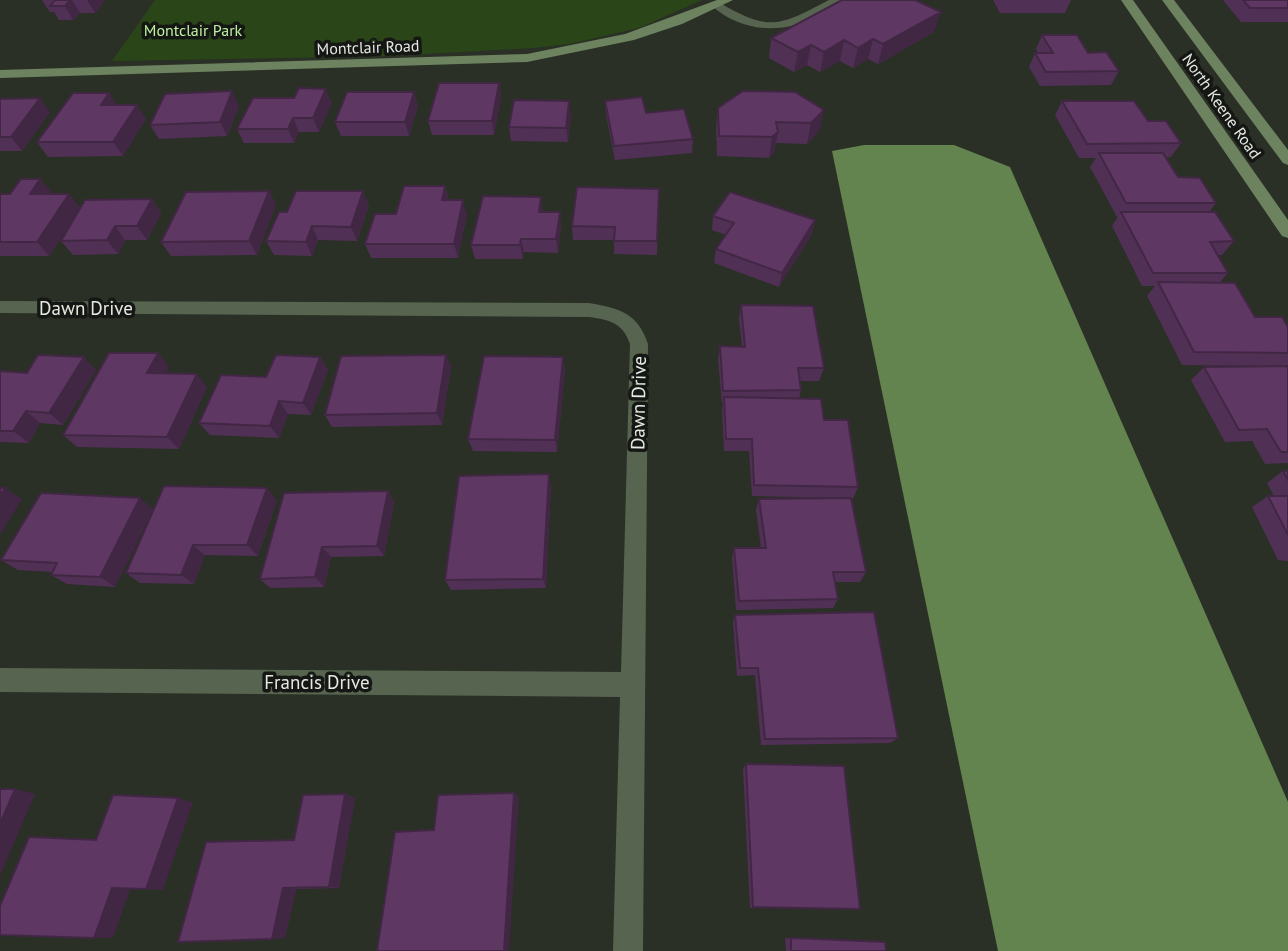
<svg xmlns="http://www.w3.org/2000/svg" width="1288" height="951" viewBox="0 0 1288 951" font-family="'PT Sans',sans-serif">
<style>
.green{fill:#2a4517}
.water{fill:#63834f}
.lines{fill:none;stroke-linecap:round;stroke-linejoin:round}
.lane{fill:#57644f;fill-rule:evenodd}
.street{fill:#57644f;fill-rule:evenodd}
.secondary{fill:#6d8360;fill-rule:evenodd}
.wall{fill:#513055}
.shaded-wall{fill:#422745}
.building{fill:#5e3863;stroke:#422745;stroke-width:2}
.labels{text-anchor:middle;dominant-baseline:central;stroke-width:7;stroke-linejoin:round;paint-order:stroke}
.far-park-label{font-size:16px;fill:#c0f0a2;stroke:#141713}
.far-street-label{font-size:16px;fill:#e5e9e2;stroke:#141713}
.street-label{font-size:19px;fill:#e5e9e2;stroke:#141713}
</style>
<rect width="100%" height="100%" fill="#2a3026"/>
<path class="green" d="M155,0H702L639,28L569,44L534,48L389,56L112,61Z"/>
<path class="water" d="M864,145H954L1010,167L1288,802V951H998L832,151Z"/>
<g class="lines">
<path class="lane" d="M829,0H842C805,33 749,40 711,5L720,3C770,32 779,26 829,0Z"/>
<path class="street" d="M0,301L589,303C619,308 638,313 648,344L643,951H613L620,697L0,692V668L621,672L630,344C623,323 610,320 589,317L0,313Z"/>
<path class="secondary" d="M717,0H733L682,24L634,40L527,62L0,78V70L527,54L625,34Z
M1121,0H1133L1288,220V238L1282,236Z
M1162,0H1174L1288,150V165L1283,163Z"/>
</g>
<path class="wall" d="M42,0H105L95,13H80L73,20H59L54,12H50Z
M993,0H1071L1065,13H1000Z
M1223,0H1288V22H1241Z
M934,32L878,64L868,59L853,68L840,61L820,72L807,65L794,72L769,58L771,38Z
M1042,35L1088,53L1119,71L1111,85L1040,86L1029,67L1035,53H1038L1036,49Z
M499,83L501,97L494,135H432L428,121Z
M414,92L418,106L409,136H341L335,122Z
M795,92L820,130L807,144L776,143L774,152L769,158L717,156L716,128L718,108Z
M109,93L116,105L146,119L123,156L48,157L37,142Z
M0,99L50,112L22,151H0Z
M605,101L646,113L693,139L692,153L615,160L606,115Z
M1062,101L1148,121L1181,143L1171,157L1165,158L1178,177L1216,203L1209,212L1234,241L1222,255H1218L1228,273L1219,283L1255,317L1288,327V463L1265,464L1252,441L1225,442L1191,380L1204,367L1260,366L1182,365L1147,296L1155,286H1142L1112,226L1118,217H1117L1090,167L1096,158H1079L1055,115Z
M332,103L319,132H299L294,143H244L237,129Z
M239,106L227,136L159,139L150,125Z
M571,115L568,142L511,141L509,127Z
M445,186L449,200L467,214L458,258H371L365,244L396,214Z
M659,189L657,255L614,254V240H573L572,226Z
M269,191L276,205L257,255L171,256L161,242Z
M52,193L51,194H69L80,208L49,256H0V194Z
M152,199L161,213L147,240H125L118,254L73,255L61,241Z
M369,205L357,241L318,240L312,256L274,255L266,241L287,212Z
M543,212L561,226L558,253L524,252L523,259H475L471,245Z
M713,216L815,220L812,234L779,287L714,263L716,249L726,235L712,230Z
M741,305L824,368L819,381H800L801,390L799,399L824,420L858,487L853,499H851L866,572L860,582H835L838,599L833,608L736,610L732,558L734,548H761L756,510L759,499L833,498L752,496L749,451H724L722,409L723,403H722L718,359L720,346H742L739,319Z
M446,355L451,367L442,425L332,427L325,415Z
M320,357L328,370L311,415L288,414L279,438L210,435L199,423L266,377Z
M563,357L565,370L557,452L473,451L468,439Z
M169,366L165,374L207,387L179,449L77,447L63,435Z
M96,370L63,425L40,423L29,443L0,442V371L27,373Z
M1283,471H1288V561L1278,560L1252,507L1268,496H1274L1267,483Z
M551,486L546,588L451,590L445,580Z
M388,491L394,502L384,556L331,557L324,587L270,588L260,579Z
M277,500L258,556L205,555L194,584L140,583L126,573Z
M153,509L115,587L67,584L51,575L52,572L18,570L1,560Z
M735,615L898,738L890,743L761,745L755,675L737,676L733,623Z
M746,764L860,909L750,908L743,769Z
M345,794L355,798L339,888L296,889L285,938L206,842L294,840Z
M785,938L876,941L886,951H786Z"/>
<path class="shaded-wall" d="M70,0H72L80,13L73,20L65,6Z
M87,0H105L95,13Z
M941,12L934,32L878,64L883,44Z
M873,39L868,59L853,68L858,48Z
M844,40L840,61L820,72L824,52Z
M811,45L807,65L794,72L798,52Z
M499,83L501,97L494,135L492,121Z
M326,89L332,103L319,132L313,118Z
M232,91L239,106L227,136L220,122Z
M414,92L418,106L409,136L405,122Z
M109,93L118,107L101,105Z
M40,98L50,112L22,151L11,137Z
M569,101L571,115L568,142L566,128Z
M137,105L146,119L123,156L113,142Z
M824,110L820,130L807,144L811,123Z
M293,118L299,132L294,143L288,129Z
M778,132L774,152L769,158L772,137Z
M40,179L52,193L41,208L30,194Z
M445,186L449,200H442Z
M269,191L276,205L257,255L249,241Z
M363,191L369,205L357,241L351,227Z
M69,194L80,208L49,256L37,242Z
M541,197L543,211L541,226L539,212Z
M152,199L161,213L147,240L137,226Z
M463,200L467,214L458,258L454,244Z
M560,212L561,226L558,253L556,239Z
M815,220L812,234L779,287L782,273Z
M115,226L125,240L118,254L107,240Z
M312,226L318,240L312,256L306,242Z
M521,239L524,252L523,259L520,245Z
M158,353L169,366L159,386L147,373Z
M446,355L451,367L442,425L437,413Z
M84,357L96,370L63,425L49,413Z
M320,357L328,370L311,415L303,403Z
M563,357L565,370L557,452L555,440Z
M197,374L207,387L179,449L167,437Z
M279,401L288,414L279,438L270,426Z
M26,411L40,423L29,443L13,431Z
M549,474L551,486L546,588L543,579Z
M5,488L22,499L0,535V496Z
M267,488L277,500L258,556L247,545Z
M388,491L394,502L384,556L377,546Z
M140,498L153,509L115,587L100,577Z
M193,545L205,555L194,584L181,575Z
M322,547L331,557L324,587L315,577Z
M15,789L35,794L0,876V824Z
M514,793L519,797L509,951H504Z
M345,794L355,798L339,888L329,887Z
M178,798L193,802L163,890L146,889Z
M112,888L130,890L113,938H94Z
M283,888L296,889L285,938L272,939Z"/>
<path class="building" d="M55,0H70L65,6H50Z
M842,0H915L941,12L883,44L873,39L858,48L844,40L824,52L811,45L798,52L771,38Z
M1243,0H1288V8H1250Z
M1042,35H1077L1088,53L1106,52L1119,71L1046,72L1035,53H1053Z
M439,83H499L492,121H428Z
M299,88L326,89L313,118H293L288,129H237L253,98H294Z
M232,91L220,122L150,125L165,94Z
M743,91L795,92L824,110L811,123L776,122L778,132L772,137L719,136L718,108Z
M347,92H414L405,122H335Z
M73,93H109L101,105H137L113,142H37Z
M642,97L646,113L684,109L693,139L614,146L605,101Z
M40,98L11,137H0V99Z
M514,100L569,101L566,128L509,127Z
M1062,101H1134L1148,121H1166L1181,143L1087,144Z
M1099,153H1163L1178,177L1200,178L1216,203H1126Z
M21,179H40L30,194H69L37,242H0V194H10Z
M404,186H445L442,200H463L454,244H365L375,214H396Z
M577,187L659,189L657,241H614L615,227L572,226Z
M269,191L249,241L161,242L186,192Z
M296,191H363L351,227L312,226L306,242L266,241L279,212H287Z
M730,192L815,220L782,273L716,249L734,223L713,216Z
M483,196L541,197L539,212H560L556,239H521L520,245H471Z
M152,199L137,226H115L107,240L61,241L85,200Z
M1121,212H1215L1234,241L1210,242L1228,273H1153Z
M1158,282L1235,283L1255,317H1282L1288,327V353L1194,352Z
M741,305L813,306L824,368H798L801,390L723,391L720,346L745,347Z
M109,353H158L147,373L197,374L167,437L63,435Z
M38,355L84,357L49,413L26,411L13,431H0V371L27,373Z
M276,355L320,357L303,403L279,401L270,426L199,423L221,375L266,377Z
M446,355L437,413L325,415L341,356Z
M484,356L563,357L555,440L468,439Z
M1288,366V452H1281L1267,429L1239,430L1204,367Z
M724,397L821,399L824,420H848L858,487L754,485L752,439H726Z
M1283,471H1288V480Z
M549,474L543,579L445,580L459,476Z
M164,486L267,488L247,545H193L181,575L126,573Z
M0,488H5L0,496Z
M388,491L377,546L322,547L315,577L260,579L284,493Z
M41,493L140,498L100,577L51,575L57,563L1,560Z
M1268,496H1288V535Z
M851,498L866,572H833L838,599L739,601L734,548H766L759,499Z
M874,612L898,738L765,739L758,668H740L735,615Z
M746,764L844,766L860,909L753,907Z
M0,789H15L0,824Z
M514,793L504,951H377L395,832L434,830L438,795Z
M345,794L329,887L283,888L272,939L178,942L206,842L294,840L303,795Z
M113,795L178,798L146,889L112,888L94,938L0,935V906L29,837L96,840Z
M791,938L885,942L886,951H791Z"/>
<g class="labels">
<g class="far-park-label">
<text x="193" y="30">Montclair Park</text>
</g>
<g class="far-street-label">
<text transform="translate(368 47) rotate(-2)">Montclair Road</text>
<text transform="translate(1222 106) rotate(55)">North Keene Road</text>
</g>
<g class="street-label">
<text x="86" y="308">Dawn Drive</text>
<text transform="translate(638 403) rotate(-89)">Dawn Drive</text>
<text x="317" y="682">Francis Drive</text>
</g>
</g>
</svg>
